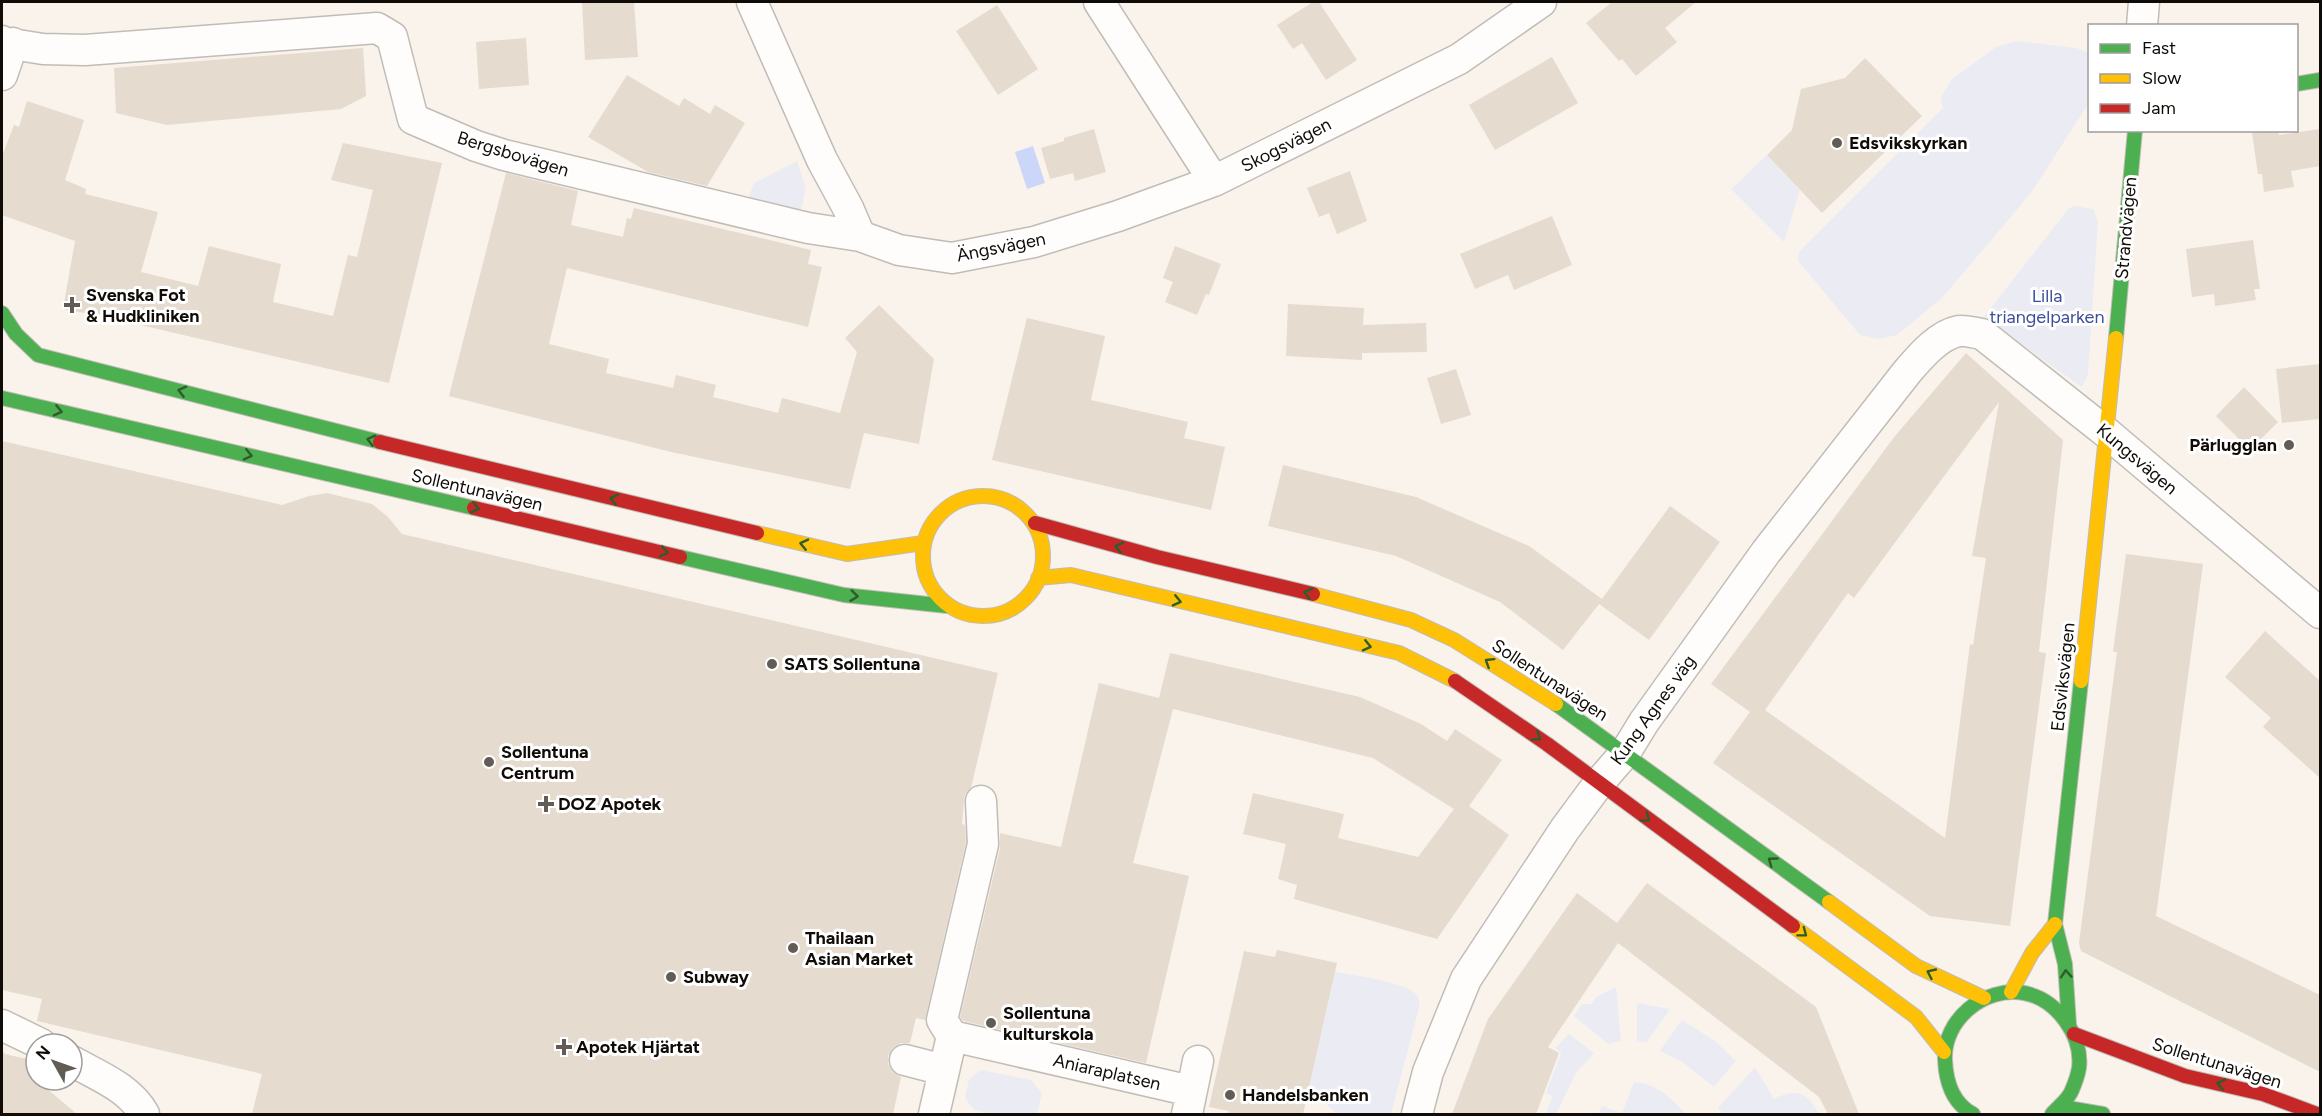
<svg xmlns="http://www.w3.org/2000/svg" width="2322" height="1116" viewBox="0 0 2322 1116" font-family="Figtree,sans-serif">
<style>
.green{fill:#ebecf3}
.water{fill:#ccd6f8}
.building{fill:#e5dbcf;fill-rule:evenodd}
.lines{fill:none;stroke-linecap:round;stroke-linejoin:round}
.street-casing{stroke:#c1bcb6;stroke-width:33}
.fast-casing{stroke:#c1bcb6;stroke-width:16}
.slow-casing{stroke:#c1bcb6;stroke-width:16}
.jam-casing{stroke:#c1bcb6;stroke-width:16}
.street{stroke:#fefdfc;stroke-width:30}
.fast{stroke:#4caf50;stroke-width:14}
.slow{stroke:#ffc107;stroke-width:14}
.jam{stroke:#c62828;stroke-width:14}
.oneway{stroke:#2e5d2b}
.poi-dot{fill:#625c56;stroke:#fff;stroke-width:2}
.labels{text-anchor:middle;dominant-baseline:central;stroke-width:6;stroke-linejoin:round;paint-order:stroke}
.poi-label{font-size:18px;font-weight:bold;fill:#100b06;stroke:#fff;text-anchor:start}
.street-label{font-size:18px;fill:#100b06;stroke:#fff}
.park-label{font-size:18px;fill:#3d4f98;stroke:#fff}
</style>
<rect width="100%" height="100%" fill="#f9f3ec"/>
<path class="green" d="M2016,41L2076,48L2089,53V103L2031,193L1942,298L1897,335L1879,339L1860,335L1798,261L1799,252L1943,108L1940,99L1951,80L1996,47Z
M1767,155L1800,190L1784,242L1731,189Z
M797,161L806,188L800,215L747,202L754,183Z
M2075,206L2093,209L2098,221L2088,375L2082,387L1983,318L2069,208Z
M1335,972C1353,975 1404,982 1416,994C1420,998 1419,1002 1419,1008L1391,1114H1336L1319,1096L1307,1094Z
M1616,987L1621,1041L1608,1044L1574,1016L1582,1004H1591L1596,997Z
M1637,1003L1670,1009L1647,1042L1637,1041Z
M1682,1020L1715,1041L1736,1061L1714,1087L1681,1061L1660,1051Z
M1569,1034L1594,1053L1576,1073L1556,1114L1546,1113L1553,1096L1546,1093L1561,1053L1555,1048Z
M1755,1067L1774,1099C1796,1087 1808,1093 1819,1114H1722L1718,1108Z
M981,1070L1031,1080L1042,1093L1037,1114H991L974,1110L965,1098L969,1079Z
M1634,1082C1656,1083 1672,1099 1686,1114H1598L1602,1106L1622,1113Z"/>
<path class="water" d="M1033,146L1045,183L1027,189L1015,152Z"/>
<path class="building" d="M582,2H634L638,57L585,60Z
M1313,2H1319L1357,60L1326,80L1302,43L1293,49L1277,25Z
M1612,2H1696L1665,28L1677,42L1636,76L1622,59L1619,61L1586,23Z
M997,5L1038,69L998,95L956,31Z
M526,38L529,85L479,89L476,42Z
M363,48L366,96L341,109L167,125L116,113L114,68Z
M1552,57L1578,103L1495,150L1469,105Z
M1865,58L1922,116L1822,213L1767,155L1792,130L1801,89L1845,78Z
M627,75L679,106L684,98L710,114L715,105L745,123L707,186L648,172L588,137Z
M27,101L84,120L65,180L86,189L85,194L158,212L141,272L198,286L209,246L281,264L273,302L333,316L348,255L357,257L373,190L331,180L343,143L442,163L389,383L115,319L63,309L75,241L2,215V156L14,125L19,127Z
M1094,129L1106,172L1075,181L1073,173L1050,179L1041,148L1064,141V138Z
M2320,129V166L2291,171L2294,187L2264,192L2262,174H2258L2252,133L2278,130L2279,135Z
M1350,171L1367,221L1337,234L1329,213L1319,217L1307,188Z
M506,173L578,191L571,225L623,237L627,218L631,219L634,208L811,250L808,264L822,267L808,327L567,268L549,344L609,359L606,373L673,388L676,375L716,385L713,397L778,413L782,398L840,413L857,352L845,338L879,305L934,359L919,444L864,433L850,489L671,452L449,396Z
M1552,216L1572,265L1514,290L1508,275L1475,289L1460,254Z
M2253,240L2260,289H2254L2256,300L2215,306L2214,294L2192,297L2186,249Z
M1175,246L1221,264L1209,295L1206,294L1197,315L1165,302L1173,282L1163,278Z
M1288,304L1364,308L1363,325L1426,323L1427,352L1362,353V360L1286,356Z
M1027,318L1105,336L1091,400L1188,422L1184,438L1225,447L1211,510L992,460Z
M1966,353L2063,440L2039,652L2046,653L2010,926L1930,916L1713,763L1750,712L1711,684L1895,436ZM1999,402L1972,556L1986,558L1973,645L1970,644L1945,838L1765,710L1848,593L1854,598Z
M2320,364V419L2282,423L2276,369Z
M1456,369L1471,415L1441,424L1427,378Z
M2244,387L2278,422L2250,450L2216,416Z
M2,441L282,505L309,496L327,493L372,504L388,517L402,534L998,673L971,788L965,794L964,801L962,824L965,825L966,842L925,1020L916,1018L910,1043H901L893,1048L888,1056V1064L893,1072L901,1077L893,1114H252L262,1074L37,1021L42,999L2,990Z
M1283,465L1416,497L1529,546L1602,599L1670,506L1720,542L1649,640L1599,604L1563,650L1500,602L1396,556L1268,526Z
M2126,554L2203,564L2156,916L2320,995V1072L2081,951L2079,943L2117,652H2113Z
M2265,631L2320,681V778L2263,727L2271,718L2225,677Z
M1170,653L1360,697L1421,724L1447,741L1455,729L1502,760L1469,806L1509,835L1437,939L1294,899L1297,885L1278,879L1286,844L1243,834L1253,793L1344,814L1338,838L1418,857L1454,809L1373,758L1173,709L1133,863L1189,876L1146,1063L963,1021L960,1017L1000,848V833L1061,847L1099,683L1159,698Z
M1647,883L1816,1007L1859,1114H1828L1819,1097L1618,943L1548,1047L1559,1053L1536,1114H1452L1488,1019L1577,893L1617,923Z
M1277,950L1337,963L1303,1114H1228L1229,1111L1209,1107L1244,951L1275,957Z
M2,1051L5,1054L31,1060L28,1073L77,1114H2Z"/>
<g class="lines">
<defs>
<path id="street" d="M752,2L822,160L848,208L860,236L899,250L952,258L1034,242L1118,216L1214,181
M1099,2L1214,181L1459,59L1541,2
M2142,26L2144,2
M2,41L5,43L43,49L85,50L377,28L392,37L413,119L476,146L504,155L808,228L860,236
M2,75L13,43
M2,1025L41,1044
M952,1036L1191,1091
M905,1060L944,1070
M72,1061C98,1076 129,1087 144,1114
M934,1114L952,1036L942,1020L983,844L981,801
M1187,1114L1198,1061
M1417,1114L1428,1072L1466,979L1565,829L1599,783L1625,753L1644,722L1766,552L1907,372C1920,357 1938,335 1959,331C1965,330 1975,333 1982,334L2107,433L2320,613"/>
<path id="fast" d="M2296,84L2320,80
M2,313L16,334L38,355L380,442
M2116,338L2135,130
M2,398L474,508
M680,557L844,595L947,606
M1556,704L1829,902
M2069,1024L2065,964L2055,924L2081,681
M2062,1107L2103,1114
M1973,1114C1952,1103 1946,1082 1945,1060C1943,1020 1984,986 2024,993C2057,999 2083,1036 2079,1068C2078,1074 2075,1083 2072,1090C2069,1099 2058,1107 2052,1114"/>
<path id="slow" d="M923 556a60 60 0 1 1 120 0a60 60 0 1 1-120 0Z
M757,533L847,554L923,543
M1038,578L1071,575L1399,653L1455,681
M1313,594L1411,620L1454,640L1556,704
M2081,681L2116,338
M1829,902L1916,966L1984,998
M1793,926L1916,1017L1944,1052
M2011,992L2032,953L2055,924"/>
<path id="jam" d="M380,442L757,533
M474,508L680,557
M1035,523L1157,557L1313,594
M1455,681L1547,744L1793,926
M2074,1034L2185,1076L2263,1094L2317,1114"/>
</defs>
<use href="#street" class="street-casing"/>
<use href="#fast" class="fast-casing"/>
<use href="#slow" class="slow-casing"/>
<use href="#jam" class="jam-casing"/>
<use href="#street" class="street"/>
<use href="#fast" class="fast"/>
<use href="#slow" class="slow"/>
<use href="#jam" class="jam"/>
</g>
<defs><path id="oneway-chevron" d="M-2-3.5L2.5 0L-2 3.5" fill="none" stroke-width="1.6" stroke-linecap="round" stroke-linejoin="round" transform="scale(1.5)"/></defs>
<g class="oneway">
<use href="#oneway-chevron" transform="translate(182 391) rotate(-166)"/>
<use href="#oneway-chevron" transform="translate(58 411) rotate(13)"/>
<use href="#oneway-chevron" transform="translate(371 440) rotate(-166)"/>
<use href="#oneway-chevron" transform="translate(248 455) rotate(13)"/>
<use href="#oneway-chevron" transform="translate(614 499) rotate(-167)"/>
<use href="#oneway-chevron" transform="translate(475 508) rotate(13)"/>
<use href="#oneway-chevron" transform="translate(804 544) rotate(-167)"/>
<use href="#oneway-chevron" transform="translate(1119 547) rotate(-166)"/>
<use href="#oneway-chevron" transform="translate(664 552) rotate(13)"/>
<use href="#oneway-chevron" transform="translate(1308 593) rotate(-167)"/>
<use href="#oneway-chevron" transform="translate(854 596) rotate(7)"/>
<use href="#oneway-chevron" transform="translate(1177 601) rotate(13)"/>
<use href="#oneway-chevron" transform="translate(1367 646) rotate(13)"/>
<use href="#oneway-chevron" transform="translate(1489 662) rotate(-148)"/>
<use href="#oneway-chevron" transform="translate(1537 737) rotate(34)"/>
<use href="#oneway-chevron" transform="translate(1646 818) rotate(36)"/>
<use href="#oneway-chevron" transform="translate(1772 861) rotate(-144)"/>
<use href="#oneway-chevron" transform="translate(1803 933) rotate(37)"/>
<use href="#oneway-chevron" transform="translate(1931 973) rotate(-155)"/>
<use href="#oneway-chevron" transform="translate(2066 974) rotate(-94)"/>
<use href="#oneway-chevron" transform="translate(2221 1084) rotate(-167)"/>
</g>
<g class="poi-dot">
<circle cx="1837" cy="143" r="6"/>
<path d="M69 296h6v6h6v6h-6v6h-6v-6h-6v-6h6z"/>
<circle cx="2289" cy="445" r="6"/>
<circle cx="772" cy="664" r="6"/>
<circle cx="489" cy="762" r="6"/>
<path d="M543 795h6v6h6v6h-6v6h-6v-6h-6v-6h6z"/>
<circle cx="793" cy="948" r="6"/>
<circle cx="671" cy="977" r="6"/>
<circle cx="991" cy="1023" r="6"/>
<path d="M561 1038h6v6h6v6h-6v6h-6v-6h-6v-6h6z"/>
<circle cx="1230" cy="1095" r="6"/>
</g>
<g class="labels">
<g class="poi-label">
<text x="1849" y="143">Edsvikskyrkan</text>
<text x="86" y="295">Svenska Fot<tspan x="86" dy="21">&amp; Hudkliniken</tspan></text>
<text x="2277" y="445" text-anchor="end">Pärlugglan</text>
<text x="784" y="664">SATS Sollentuna</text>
<text x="501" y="752">Sollentuna<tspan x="501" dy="21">Centrum</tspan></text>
<text x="558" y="804">DOZ Apotek</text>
<text x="805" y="938">Thailaan<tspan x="805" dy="21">Asian Market</tspan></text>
<text x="683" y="977">Subway</text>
<text x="1003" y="1013">Sollentuna<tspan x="1003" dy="21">kulturskola</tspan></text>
<text x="576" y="1047">Apotek Hjärtat</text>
<text x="1242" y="1095">Handelsbanken</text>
</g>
<g class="street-label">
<text transform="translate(1286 145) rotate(-27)">Skogsvägen</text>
<text transform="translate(513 154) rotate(17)">Bergsbovägen</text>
<text transform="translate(2126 228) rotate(-85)">Strandvägen</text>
<text transform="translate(1001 247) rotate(-11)">Ängsvägen</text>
<text transform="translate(2137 459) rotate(40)">Kungsvägen</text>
<text transform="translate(477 490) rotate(13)">Sollentunavägen</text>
<text transform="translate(2063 677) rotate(-84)">Edsviksvägen</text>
<text transform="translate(1550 680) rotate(33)">Sollentunavägen</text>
<text transform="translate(1653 710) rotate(-54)">Kung Agnes väg</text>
<text transform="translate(2217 1063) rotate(17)">Sollentunavägen</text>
<text transform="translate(1107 1072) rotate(13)">Aniaraplatsen</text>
</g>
<g class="park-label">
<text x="2047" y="296">Lilla<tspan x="2047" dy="21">triangelparken</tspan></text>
</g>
</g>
<rect width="2322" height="1116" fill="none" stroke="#100b06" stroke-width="6"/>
<rect x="2088" y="24" width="210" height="108" fill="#ffffff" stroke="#9f9d9b" stroke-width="1.5"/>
<rect x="2100" y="44" width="30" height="9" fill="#4caf50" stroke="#9f9d9b" stroke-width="1.5"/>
<text x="2142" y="54" font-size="18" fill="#100b06">Fast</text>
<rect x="2100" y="74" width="30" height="9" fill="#ffc107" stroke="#9f9d9b" stroke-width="1.5"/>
<text x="2142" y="84" font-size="18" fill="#100b06">Slow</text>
<rect x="2100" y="104" width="30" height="9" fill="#c62828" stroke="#9f9d9b" stroke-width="1.5"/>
<text x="2142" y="114" font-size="18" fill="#100b06">Jam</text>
<g transform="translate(54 1062) rotate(310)"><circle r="28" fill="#ffffff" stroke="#9f9d9b" stroke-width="1.5"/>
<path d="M0-4.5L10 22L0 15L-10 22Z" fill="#625c56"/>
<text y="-9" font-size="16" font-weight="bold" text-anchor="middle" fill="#100b06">N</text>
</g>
</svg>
